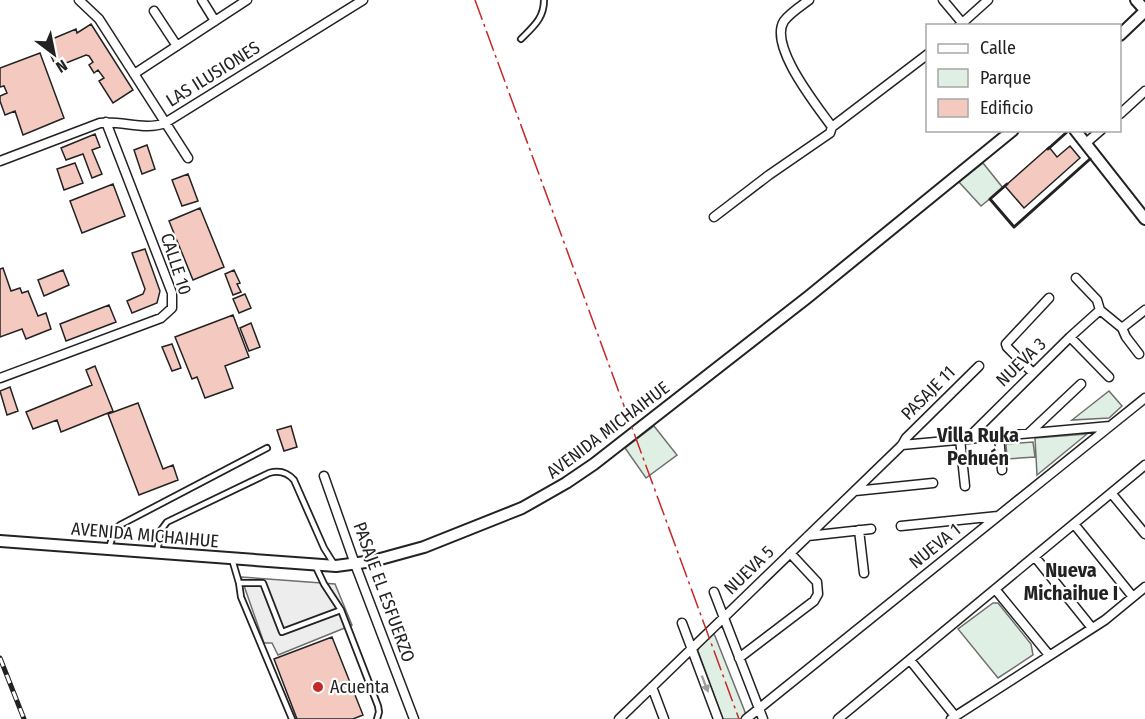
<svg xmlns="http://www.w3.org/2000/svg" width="1145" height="719" viewBox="0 0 1145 719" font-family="'Fira Sans Condensed',sans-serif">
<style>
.green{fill:#e0efe3;stroke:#6f6f6f;stroke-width:1.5}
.parking{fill:#ededed;stroke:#6f6f6f;stroke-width:1.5}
.building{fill:#f3c9c0;stroke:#222;stroke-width:1.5}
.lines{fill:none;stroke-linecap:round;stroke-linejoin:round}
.service-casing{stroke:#222;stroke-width:8}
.minor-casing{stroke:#222;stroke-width:11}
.tertiary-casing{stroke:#222;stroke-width:14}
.service{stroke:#fff;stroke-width:4.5}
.minor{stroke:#fff;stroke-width:8}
.tertiary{stroke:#fff;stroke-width:10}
.rail-casing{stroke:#222;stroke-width:5}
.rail{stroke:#fff;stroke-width:3;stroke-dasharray:9;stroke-linecap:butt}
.wall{stroke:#222;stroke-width:3}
.power{stroke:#c62828;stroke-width:1.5;stroke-dasharray:21 4.5 3 4.5;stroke-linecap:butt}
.oneway{fill:#9c9c9c}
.poi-dot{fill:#c62828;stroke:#fff;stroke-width:2}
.labels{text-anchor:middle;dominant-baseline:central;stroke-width:4.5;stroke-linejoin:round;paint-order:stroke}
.street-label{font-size:18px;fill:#222;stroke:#fff}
.poi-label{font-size:18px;fill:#222;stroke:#fff;text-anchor:start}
.neighbourhood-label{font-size:20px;font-weight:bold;fill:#222;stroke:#fff}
</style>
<rect width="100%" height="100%" fill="#fff"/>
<path class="green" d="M983,163L1003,188L981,206L959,182Z
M1109,391L1122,406L1109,418L1072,420Z
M654,426L677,455L646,478L625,448Z
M1087,434L1037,475L1035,438Z
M1033,442L1035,457L1007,459L1006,444Z
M993,603H998L1031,644L1033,655L998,678L958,629Z
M713,633L715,636L745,712V716L741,719H723L698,651L699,647Z"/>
<path class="parking" d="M241,577L335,584L352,625L278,655L272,643H264Z"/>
<path class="building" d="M91,24L133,90L113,103L99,81L104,78L98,70L94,73L89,65L93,62L89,56L86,55L56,67L45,42L76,29L77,33Z
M40,53L64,118L23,135L15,111L5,115L0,101V96L7,93L4,86L0,87V68Z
M95,134L100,147L92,150L102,174L92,178L83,154L66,160L61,148Z
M147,145L155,169L142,174L134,150Z
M1070,146L1080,158L1024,208L1005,186L1049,147L1057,157Z
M75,163L83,183L64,190L57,169Z
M188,174L198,201L182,206L172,180Z
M113,184L125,216L82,233L70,201Z
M200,208L224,267L193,280L169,221Z
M145,249L160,291L157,303L132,313L127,301L143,294L145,289L132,253Z
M3,268L11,291L20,288L22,293L28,291L38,316L46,313L51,329L26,339L22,329L0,337V269Z
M63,270L69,285L44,296L38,280Z
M234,270L240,283L237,284L241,292L233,295L225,274Z
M245,294L251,308L239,313L233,299Z
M109,305L116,322L66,341L60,324Z
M233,315L249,357L225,366L233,388L205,398L197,377L192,379L175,337Z
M251,323L260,347L249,351L240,328Z
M172,344L181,368L172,371L162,347Z
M95,366L113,411L61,432L57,420L33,429L26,412L92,385L86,370Z
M10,387L18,411L7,415L0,391Z
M138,403L163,469L173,465L178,480L139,495L108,414Z
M291,426L297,447L284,451L277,430Z
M332,637L363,715L353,719H297L274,659Z"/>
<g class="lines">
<defs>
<path id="service" d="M521,39C534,26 544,18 544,0
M109,548L115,529L120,525L267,448
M157,552L161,530L167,522L269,473C279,470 287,472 294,480L324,548L334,564
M232,559L239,583H263L282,632L341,610L324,584L315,565
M239,583L241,597L292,719
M341,610L378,706L379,712L377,719"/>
<path id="minor" d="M79,0L99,19L188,158
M202,0L215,21
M809,0C801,6 790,13 784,21C768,46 818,107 832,127
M943,0L964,25
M154,11L177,46
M959,26L988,0
M134,74L247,0
M1120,114L1145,91
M1086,143L1101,130
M0,161L100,123C121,120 145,131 165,123L363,0
M714,217L769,175L830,133L832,127L928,54
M1076,278L1097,300L1100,310L1122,328
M1122,328L1126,337L1139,354
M1122,328L1145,310
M1070,337L1109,377
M1033,373L1007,347L1006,344L1049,298
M0,378L161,318L172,308V293L106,122
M1029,433L1081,384
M999,436L1002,470
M968,438L1070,337L1100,310
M960,439L965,486
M902,445L1110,426
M324,476L355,564L414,719
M855,491L933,483
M1112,494L1145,534
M1074,524L1133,597
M901,526L998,516
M859,530L864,573
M808,536L871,529
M1035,557L1092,628
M995,589L1049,655
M714,592L763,719
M682,623L718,719
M739,658L814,601L818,594L817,582L790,553
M910,660L955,716
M652,687L664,719
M619,719L902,445L906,438L979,366
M746,719L1145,398
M838,719L1145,465
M951,719L1105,620L1145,587"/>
<path id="tertiary" d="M1136,0L1145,10
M1120,35L1145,11
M1075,130L1145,219
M0,541L336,566L373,561L424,547L522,508L566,483L594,464L808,297L1013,130"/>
</defs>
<use href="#service" class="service-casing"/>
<use href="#minor" class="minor-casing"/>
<use href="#tertiary" class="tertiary-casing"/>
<use href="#service" class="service"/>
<use href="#minor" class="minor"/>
<use href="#tertiary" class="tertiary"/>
<defs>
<path id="rail" d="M0,658L24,719"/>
</defs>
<use href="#rail" class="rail-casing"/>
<use href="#rail" class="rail"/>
<path class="wall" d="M1048,149L1067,132
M1007,184L990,199L1014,227L1090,159"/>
<path class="power" d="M475,0L739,719"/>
</g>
<defs><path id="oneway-solid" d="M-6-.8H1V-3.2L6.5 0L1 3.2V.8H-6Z" transform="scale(1.5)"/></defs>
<use class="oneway" href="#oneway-solid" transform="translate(705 684) rotate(69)"/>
<circle class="poi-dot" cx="318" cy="687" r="6"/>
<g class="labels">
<g class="street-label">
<text transform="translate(213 74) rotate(-32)">LAS ILUSIONES</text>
<text transform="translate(176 264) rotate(72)">CALLE 10</text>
<text transform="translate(1021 362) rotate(-44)">NUEVA 3</text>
<text transform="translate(928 393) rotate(-45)">PASAJE 11</text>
<text transform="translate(608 430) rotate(-37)">AVENIDA MICHAIHUE</text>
<text transform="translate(145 535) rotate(5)">AVENIDA MICHAIHUE</text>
<text transform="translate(935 546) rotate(-39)">NUEVA 1</text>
<text transform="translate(749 570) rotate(-44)">NUEVA 5</text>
<text transform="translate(384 592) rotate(70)">PASAJE EL ESFUERZO</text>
</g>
<g class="poi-label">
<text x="330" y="687">Acuenta</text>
</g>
<g class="neighbourhood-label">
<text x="978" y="435">Villa Ruka<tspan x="978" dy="23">Pehuén</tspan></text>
<text x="1071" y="570">Nueva<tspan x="1071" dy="23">Michaihue I</tspan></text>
</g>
</g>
<rect x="926" y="24" width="195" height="108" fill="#ffffff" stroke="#a7a7a7" stroke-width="1.5"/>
<rect x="938" y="44" width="30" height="9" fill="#ffffff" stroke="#a7a7a7" stroke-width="1.5"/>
<text x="980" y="54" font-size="18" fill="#222222">Calle</text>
<rect x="938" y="69" width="30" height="18" fill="#e0efe3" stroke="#a7a7a7" stroke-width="1.5"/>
<text x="980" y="84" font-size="18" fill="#222222">Parque</text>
<rect x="938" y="99" width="30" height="18" fill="#f3c9c0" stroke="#a7a7a7" stroke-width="1.5"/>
<text x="980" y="114" font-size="18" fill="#222222">Edificio</text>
<g transform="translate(54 54) rotate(148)" stroke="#ffffff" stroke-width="4.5" paint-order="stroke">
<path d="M0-4.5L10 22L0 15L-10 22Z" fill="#222222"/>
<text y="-9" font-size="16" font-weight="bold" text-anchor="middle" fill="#222222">N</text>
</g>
</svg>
